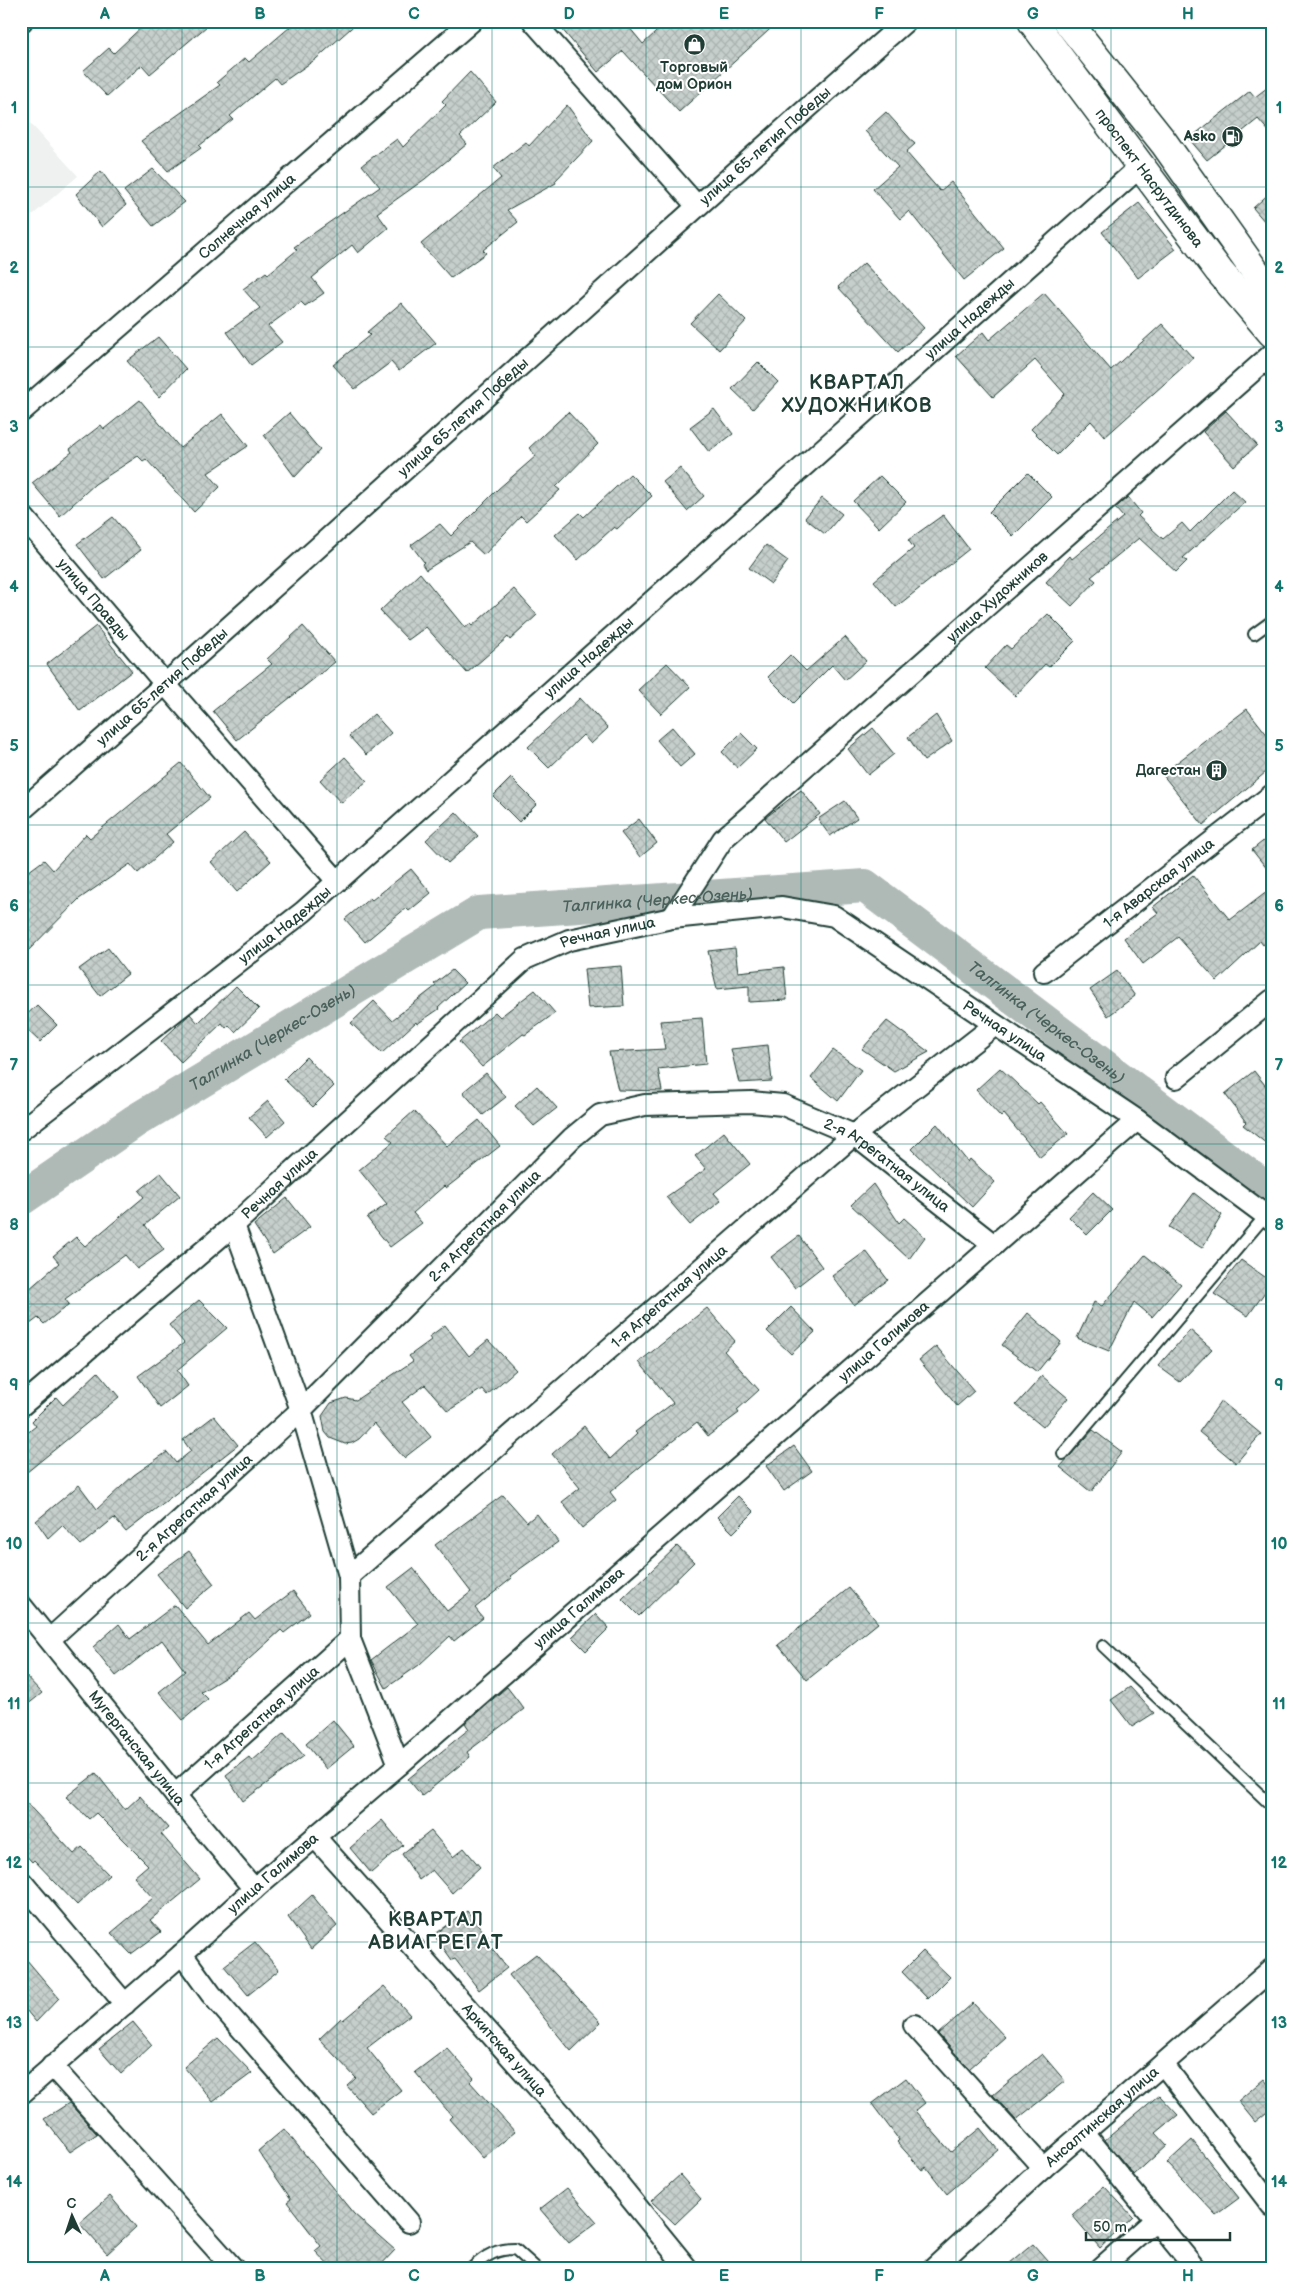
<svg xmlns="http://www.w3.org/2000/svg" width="1293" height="2289" viewBox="0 0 1293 2289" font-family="'Balsamiq Sans',sans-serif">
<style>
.built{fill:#eef1f0}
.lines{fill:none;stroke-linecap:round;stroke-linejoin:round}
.river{stroke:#afbab7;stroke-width:34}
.building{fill:url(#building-cross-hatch);stroke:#1f3d34}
.lane-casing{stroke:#1f3d34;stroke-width:14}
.street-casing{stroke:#1f3d34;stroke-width:24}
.secondary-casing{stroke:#1f3d34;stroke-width:31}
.lane{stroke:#fff;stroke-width:10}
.street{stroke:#fff;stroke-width:20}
.secondary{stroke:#fff;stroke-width:28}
.grid{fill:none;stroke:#0f766e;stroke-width:1;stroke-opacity:0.55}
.labels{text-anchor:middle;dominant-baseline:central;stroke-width:4;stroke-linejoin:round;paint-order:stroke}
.poi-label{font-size:15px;font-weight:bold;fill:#1f3d34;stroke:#fff;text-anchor:end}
.street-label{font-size:15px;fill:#1f3d34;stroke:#fff}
.water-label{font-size:16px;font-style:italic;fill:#4a625b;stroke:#fff}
.district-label{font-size:20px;font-weight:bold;letter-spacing:1px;fill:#1f3d34;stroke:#fff}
.neatline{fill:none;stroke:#0f766e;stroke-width:2}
.grid-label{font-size:16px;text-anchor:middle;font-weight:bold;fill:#0f766e}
</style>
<defs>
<pattern id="building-cross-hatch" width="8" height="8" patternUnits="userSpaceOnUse" patternTransform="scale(1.25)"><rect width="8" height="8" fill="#c7cfcc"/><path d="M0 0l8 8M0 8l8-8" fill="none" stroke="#aab3b0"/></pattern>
</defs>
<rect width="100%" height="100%" fill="#fff"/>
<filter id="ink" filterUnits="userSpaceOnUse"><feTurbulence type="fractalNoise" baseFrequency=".02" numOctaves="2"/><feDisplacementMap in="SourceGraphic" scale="10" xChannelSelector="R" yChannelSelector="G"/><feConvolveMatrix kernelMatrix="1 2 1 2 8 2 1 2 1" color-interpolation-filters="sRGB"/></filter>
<g filter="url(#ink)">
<path class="built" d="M21,113L78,176L21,225Z"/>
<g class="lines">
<path class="river" id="s1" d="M21,1199L135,1121L479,913L865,886L1272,1193"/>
</g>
<path class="building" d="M148,21H213L150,74L142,65L107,96L83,71L109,48L114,53Z
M297,21H359L316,59L280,84L275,78L230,116L233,119L199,146L201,148L168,171L141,141L220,85L217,82L245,58L249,62Z
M555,21H624L643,44L668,21H779L679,112L623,51L598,72Z
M470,72L496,102L460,136L467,144L425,179L377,213L388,228L358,253L352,245L312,278L324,293L305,306L301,302L268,326L282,342L251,365L227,332L260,308L243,289L266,272L268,274L297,250L294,247L380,187L362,165L397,139L403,147L446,105L442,101Z
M1272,84V135L1258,119L1207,160L1189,139L1250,91L1255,97Z
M567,105L593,141L555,181L556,183L507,210L518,222L483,250L486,253L451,278L421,244L501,178L493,168L526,142L529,146Z
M886,112L915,144L906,152L940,191L951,182L1004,248L964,280L909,211L900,219L873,189L898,167L865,131Z
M153,169L185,202L153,226L124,191Z
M101,171L126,205L102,227L76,194Z
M1272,191V230L1253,208Z
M1139,203L1176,249L1138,278L1102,232Z
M864,263L924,328L898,352L838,287Z
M1044,293L1111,370L1162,324L1193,358L1105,437L1091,421L1057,455L1031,429L1065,394L1035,360L993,397L956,356L983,332L989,340Z
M718,294L746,321L719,350L690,323Z
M401,303L436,343L399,371L391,362L355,389L333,365L370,335L367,332Z
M158,337L186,369L159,397L127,361Z
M758,362L778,382L753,409L732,389Z
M140,400L180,448L222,414L248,446L208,473L220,487L194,512L146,459L143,461L138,456L95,484L60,516L32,483L72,452L70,449L101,425L104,429Z
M714,409L733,434L709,452L690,427Z
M1226,411L1257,445L1234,466L1203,432Z
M568,412L598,444L556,487L560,490L526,521L521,516L484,555L470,542L426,570L422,564L424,562L411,545L440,524L451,536L498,489L536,456L529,448Z
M289,413L320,450L295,477L264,435Z
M680,468L704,496L687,511L663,482Z
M1028,473L1052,497L1013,536L989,512Z
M630,474L652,496L617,529L614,527L578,560L555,535L580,513L584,517Z
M880,476L906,502L879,528L853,501Z
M1232,490L1245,502L1183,558L1187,561L1176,572L1139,538L1091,577L1096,581L1072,606L1046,582L1070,556L1072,559L1123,517L1115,508L1128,497L1141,513L1138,516L1163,539L1182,523L1190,532Z
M822,498L842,514L825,534L805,518Z
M943,515L969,549L896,607L874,581L914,548L908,540Z
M113,517L141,550L104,579L77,544Z
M766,545L788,561L771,584L749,568Z
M420,573L465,628L470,624L472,626L514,589L537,615L510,640L508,637L467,673L426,627L408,640L380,611Z
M1048,614L1075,641L1049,667L1045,664L1015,696L985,668L1006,645L1011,649Z
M96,626L132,671L80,711L47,664Z
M303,626L335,662L237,740L213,711L272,664L267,659Z
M845,637L866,661L845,680L832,665L794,703L768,677L790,655L806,671Z
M667,663L690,687L661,714L638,690Z
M580,698L608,728L591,744L583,735L549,768L528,747Z
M1247,709L1272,741V767L1203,825L1162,774Z
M374,714L391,733L366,755L349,736Z
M936,715L952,741L924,761L908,737Z
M672,727L695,754L680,767L657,740Z
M873,728L894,754L868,775L848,749Z
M741,733L757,749L737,768L722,752Z
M345,757L367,781L341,803L320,780Z
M181,763L210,798L166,834L173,842L138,873L130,864L79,899L21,958V877L44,860L53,870L86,834L90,838Z
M511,778L537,804L519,822L493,796Z
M801,790L820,814L784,842L765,818Z
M845,801L857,818L830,836L818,819Z
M456,812L478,836L448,863L426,840Z
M639,819L657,843L640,857L621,833Z
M244,832L271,861L237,892L211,862Z
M1272,834V875L1252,850Z
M411,869L431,893L409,911L406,908L365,942L345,919L370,898L372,900Z
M1193,875L1230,920L1272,888V939L1263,945L1260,941L1217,981L1178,937L1143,964L1124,938L1158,913L1153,907Z
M108,948L128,974L100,996L79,969Z
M735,948L738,972L784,967L787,1000L749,1002V986L717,989L708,951Z
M621,966L624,1006L588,1008L584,969Z
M452,970L465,983L438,1008L439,1009L417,1024L416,1022L382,1053L351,1023L374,1001L392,1020L436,986L434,984Z
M1117,971L1135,996L1108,1016L1090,990Z
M236,986L259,1009L235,1032L229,1025L226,1028L222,1023L181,1062L161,1041L190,1014L198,1023Z
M535,990L555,1013L525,1035L523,1034L482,1067L459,1042L495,1012L500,1017Z
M37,1005L57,1025L40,1042L21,1024V1020Z
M702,1018L706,1064L658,1069L662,1091L618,1090L609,1052L665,1049L660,1021Z
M887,1021L929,1052L894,1071L862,1049Z
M768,1045L772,1081L739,1083L731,1049Z
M833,1050L861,1070L838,1101L811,1078Z
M306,1057L334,1086L313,1107L284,1079Z
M1000,1068L1038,1104L1040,1102L1068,1134L1040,1157L1004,1114L1001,1117L976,1090Z
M1254,1071L1272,1094V1148L1243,1125L1246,1122L1225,1094Z
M486,1073L506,1097L483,1115L463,1092Z
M537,1086L557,1108L534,1126L515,1106Z
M268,1101L285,1121L267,1137L249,1117Z
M414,1111L447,1146L479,1120L500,1146L446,1188L444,1186L413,1213L422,1223L390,1247L367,1218L387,1204L359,1170L393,1142L386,1136Z
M937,1124L968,1162L970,1159L995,1182L972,1207L912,1149Z
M724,1132L750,1164L714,1193L721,1201L690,1225L666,1197L706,1169L695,1156Z
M161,1173L180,1196L145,1225L164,1250L137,1269L125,1255L65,1299L69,1304L44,1324L38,1318L21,1331V1296L59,1263L53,1256L76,1237L85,1246L144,1197L139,1191Z
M873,1184L899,1223L904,1218L925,1237L909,1259L851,1205Z
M1093,1192L1112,1210L1087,1235L1069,1217Z
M1194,1193L1222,1215L1202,1248L1169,1227Z
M287,1198L310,1227L273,1254L254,1225Z
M799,1236L822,1267L795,1288L771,1257Z
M866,1251L888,1280L854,1305L832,1276Z
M1145,1255L1181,1284L1152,1317L1134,1302L1109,1351L1077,1338L1094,1302L1102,1306Z
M1241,1260L1272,1282L1248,1316L1214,1294Z
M199,1300L227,1328L177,1370L188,1386L160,1408L138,1376L184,1343L169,1325Z
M791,1307L815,1332L791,1354L767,1331Z
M707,1308L735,1341L724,1351L759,1390L737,1410L739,1413L708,1436L697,1422L646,1462L610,1492L616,1500L582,1528L562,1502L580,1488L552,1454L584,1426L610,1459L637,1434L635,1432L673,1403L639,1362Z
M1028,1313L1061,1342L1037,1372L1002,1345Z
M445,1325L469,1356L488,1340L516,1370L487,1395L482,1389L448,1411L425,1385L402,1402L431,1437L404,1458L374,1423L359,1439L352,1443L345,1444L330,1438L325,1432L322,1416L331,1403L346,1398L356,1400L413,1361L409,1356L431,1340L429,1337Z
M1190,1330L1212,1349L1180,1382L1158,1366Z
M936,1346L974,1391L957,1406L919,1360Z
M98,1372L119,1397L21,1477V1438L36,1426L32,1421L56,1397L63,1405Z
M1042,1376L1068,1398L1043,1427L1016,1405Z
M1221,1401L1261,1434L1236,1463L1199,1432Z
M214,1416L238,1445L126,1532L114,1518L81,1545L62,1525L48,1538L36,1521L79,1485L97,1509L134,1475L167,1452L176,1463L191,1451L183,1440Z
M1093,1430L1122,1452L1091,1492L1060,1467Z
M794,1446L812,1471L784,1491L766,1466Z
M503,1495L527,1522L537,1514L558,1542L510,1576L512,1578L475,1608L483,1618L454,1641L450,1636L419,1665L386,1688L371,1660L418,1624L388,1587L413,1568L447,1611L471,1592L435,1545Z
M738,1496L754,1512L733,1533L717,1517Z
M677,1546L694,1562L639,1616L622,1599Z
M189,1551L214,1584L185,1608L157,1574Z
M849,1588L878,1623L807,1680L778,1645Z
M293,1591L310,1613L284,1633L281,1630L237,1670L201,1692L208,1699L183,1720L159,1692L185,1671L162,1640L116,1676L93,1647L119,1624L130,1639L175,1605L208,1645L249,1613L255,1620Z
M596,1614L609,1628L586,1651L572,1637Z
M21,1671L42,1693L21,1710Z
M507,1687L524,1709L467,1752L470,1757L422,1796L408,1779L469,1729L465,1723Z
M1130,1687L1154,1713L1132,1727L1111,1700Z
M333,1720L354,1746L326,1769L306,1744Z
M284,1733L304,1756L243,1801L226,1775L249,1757L252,1761Z
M96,1773L125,1810L140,1796L168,1828L161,1834L200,1879L150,1920L161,1932L131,1954L111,1933L153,1898L134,1877L148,1865L96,1813L89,1819L66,1797Z
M21,1797L74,1854L82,1847L109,1875L77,1905L34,1860L32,1862L21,1850Z
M382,1820L403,1845L371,1873L350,1848Z
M431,1831L453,1857L464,1848L480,1867L452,1893L432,1870L419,1880L402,1854Z
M312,1895L337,1926L311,1949L288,1917Z
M467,1911L488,1937L485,1939L507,1968L479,1990L455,1959L452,1960L434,1935Z
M255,1942L279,1970L248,1995L224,1966Z
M923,1951L950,1977L928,1999L902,1972Z
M21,1953L59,1998L36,2022L21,2004Z
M536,1954L601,2022L571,2051L509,1975Z
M384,1986L410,2015L367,2048L401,2090L371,2113L347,2086L356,2078L319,2039L341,2018L343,2020Z
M973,2003L1005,2037L969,2069L938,2034Z
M133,2022L152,2045L121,2074L99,2049Z
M218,2038L252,2073L213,2102L184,2067Z
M447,2048L474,2078L470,2082L515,2132L483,2158L449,2119L452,2116L415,2072Z
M1042,2054L1065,2081L1016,2120L993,2095Z
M906,2078L925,2103L915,2111L951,2152L980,2128L998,2150L947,2194L926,2167L922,2170L897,2142L899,2140L872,2104Z
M1264,2079L1272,2089V2108L1255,2122L1238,2101Z
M1159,2095L1178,2115L1156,2133L1167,2145L1134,2175L1105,2140Z
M69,2103L97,2134L70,2152L44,2119Z
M284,2129L354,2214L395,2250L378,2268H331L315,2251L321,2246L287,2202L291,2199L258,2151Z
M1192,2140L1239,2198L1216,2215L1167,2163Z
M680,2175L701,2199L675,2224L651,2201Z
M1104,2186L1133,2217L1100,2248L1072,2215Z
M567,2188L597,2222L569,2243L540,2209Z
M110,2196L136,2227L107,2254L79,2223Z
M1033,2244L1054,2268H1004Z"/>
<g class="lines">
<defs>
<path id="lane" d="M1254,634L1272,621
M1063,1454L1266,1215
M1103,1646L1272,1806
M472,2268C486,2255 497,2249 515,2249L536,2268"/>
<g id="street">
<path d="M533,21L696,205"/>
<path d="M21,22L22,21"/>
<path id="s2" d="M21,412L472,21"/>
<path id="s3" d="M21,514L166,685L337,881"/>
<path id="s4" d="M21,811C319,551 609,282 906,21"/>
<path id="s5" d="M672,918L723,839L1272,354"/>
<path id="s6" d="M1044,972L1272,795"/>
<path d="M1176,1078L1272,1000"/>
<path id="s7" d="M21,1130L303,912L1141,166"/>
<path d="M234,1225L301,1410L349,1576L350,1639L399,1765"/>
<path id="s8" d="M21,1406L234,1225L525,959L569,940L672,918L782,907L834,916L1137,1120L1272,1220"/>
<path id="s9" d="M349,1576L854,1135L995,1025"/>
<path id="s10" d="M21,1605L175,1795L254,1889"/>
<path id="s11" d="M50,1639L301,1410L572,1138L600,1115L645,1105L751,1102L783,1105L854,1135L994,1245"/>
<path id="s12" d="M175,1795L350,1639"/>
<path id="s13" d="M315,1837L565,2118L687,2268"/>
<path d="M21,1881L125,2004"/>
<path d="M182,1954L211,1994L409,2222"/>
<path d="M914,2025L1043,2168"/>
<path d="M1163,2064L1272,2206"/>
<path d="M52,2066L233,2268"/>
<path id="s14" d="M21,2094L182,1954L254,1889L399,1765L1137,1120"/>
<path d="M1084,2133L1195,2268"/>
<path id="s15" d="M934,2268L1043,2168L1272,1969"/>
<path d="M1101,2268L1155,2220"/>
</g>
<g id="secondary">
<path id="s16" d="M1032,21L1219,271L1272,333"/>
<path d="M1067,21L1164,143L1272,295"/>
</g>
</defs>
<use href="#lane" class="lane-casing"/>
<use href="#street" class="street-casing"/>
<use href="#secondary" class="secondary-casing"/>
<use href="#lane" class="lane"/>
<use href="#street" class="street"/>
<use href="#secondary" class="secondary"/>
</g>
</g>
<path class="grid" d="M182,21V2268M337,21V2268M492,21V2268M646,21V2268M801,21V2268M956,21V2268M1111,21V2268M21,187H1272M21,347H1272M21,506H1272M21,666H1272M21,825H1272M21,985H1272M21,1144H1272M21,1304H1272M21,1464H1272M21,1623H1272M21,1783H1272M21,1942H1272M21,2102H1272"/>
<defs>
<symbol id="shop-disc" viewBox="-11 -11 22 22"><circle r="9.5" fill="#1f3d34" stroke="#fff"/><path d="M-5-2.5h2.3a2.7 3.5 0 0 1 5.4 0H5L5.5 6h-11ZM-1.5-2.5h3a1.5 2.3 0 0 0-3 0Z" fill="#fff"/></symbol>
<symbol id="fuel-disc" viewBox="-11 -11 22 22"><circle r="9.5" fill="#1f3d34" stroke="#fff"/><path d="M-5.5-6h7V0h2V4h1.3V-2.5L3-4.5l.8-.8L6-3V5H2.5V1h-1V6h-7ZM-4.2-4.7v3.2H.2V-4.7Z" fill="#fff"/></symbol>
<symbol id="building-disc" viewBox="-11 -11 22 22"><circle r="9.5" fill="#1f3d34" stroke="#fff"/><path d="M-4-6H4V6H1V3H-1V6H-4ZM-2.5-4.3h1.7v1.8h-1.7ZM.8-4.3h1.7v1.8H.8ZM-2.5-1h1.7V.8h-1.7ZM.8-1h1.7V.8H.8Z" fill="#fff"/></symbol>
</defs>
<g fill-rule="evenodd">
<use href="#shop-disc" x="682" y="32" width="25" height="25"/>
<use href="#fuel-disc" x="1220" y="124" width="25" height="25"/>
<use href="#building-disc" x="1204" y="758" width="25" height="25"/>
</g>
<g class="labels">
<g class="poi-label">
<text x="694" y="67" text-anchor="middle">Торговый<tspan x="694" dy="17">дом Орион</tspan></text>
<text x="1216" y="136">Asko</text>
<text x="1201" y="770">Дагестан</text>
</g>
<g class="street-label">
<text stroke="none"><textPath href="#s4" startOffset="998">улица 65-летия Победы</textPath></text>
<text stroke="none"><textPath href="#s16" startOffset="196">проспект Насрутдинова</textPath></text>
<text stroke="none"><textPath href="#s2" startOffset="299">Солнечная улица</textPath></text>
<text stroke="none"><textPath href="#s7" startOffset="1249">улица Надежды</textPath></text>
<text stroke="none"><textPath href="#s4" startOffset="592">улица 65-летия Победы</textPath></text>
<text stroke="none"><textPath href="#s5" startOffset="460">улица Художников</textPath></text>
<text stroke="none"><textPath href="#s3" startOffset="112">улица Правды</textPath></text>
<text stroke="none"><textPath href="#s7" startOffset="739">улица Надежды</textPath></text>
<text stroke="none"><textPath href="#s4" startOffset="188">улица 65-летия Победы</textPath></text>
<text stroke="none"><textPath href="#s6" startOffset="145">1-я Аварская улица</textPath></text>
<text stroke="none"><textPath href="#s7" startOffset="334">улица Надежды</textPath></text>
<text stroke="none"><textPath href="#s8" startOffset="761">Речная улица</textPath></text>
<text stroke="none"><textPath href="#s8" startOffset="1196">Речная улица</textPath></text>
<text stroke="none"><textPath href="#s11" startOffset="1065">2-я Агрегатная улица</textPath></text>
<text stroke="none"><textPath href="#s8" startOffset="341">Речная улица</textPath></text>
<text stroke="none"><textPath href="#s11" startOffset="600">2-я Агрегатная улица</textPath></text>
<text stroke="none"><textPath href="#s9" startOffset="425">1-я Агрегатная улица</textPath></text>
<text stroke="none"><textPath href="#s14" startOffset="1145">улица Галимова</textPath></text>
<text stroke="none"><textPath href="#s11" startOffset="195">2-я Агрегатная улица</textPath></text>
<text stroke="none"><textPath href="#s14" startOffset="740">улица Галимова</textPath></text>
<text stroke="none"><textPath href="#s12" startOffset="116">1-я Агрегатная улица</textPath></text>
<text stroke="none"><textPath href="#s10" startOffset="184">Мугерганская улица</textPath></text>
<text stroke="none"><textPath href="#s14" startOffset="335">улица Галимова</textPath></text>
<text stroke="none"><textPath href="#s13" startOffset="285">Аркитская улица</textPath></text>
<text stroke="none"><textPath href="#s15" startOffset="226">Ансалтинская улица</textPath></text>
</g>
<g class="water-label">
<text stroke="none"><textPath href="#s1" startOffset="719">Талгинка (Черкес-Озень)</textPath></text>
<text stroke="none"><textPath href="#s1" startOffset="1154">Талгинка (Черкес-Озень)</textPath></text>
<text stroke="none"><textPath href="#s1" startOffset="299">Талгинка (Черкес-Озень)</textPath></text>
</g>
<g class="district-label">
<text x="857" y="383">КВАРТАЛ<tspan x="857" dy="23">ХУДОЖНИКОВ</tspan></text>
<text x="436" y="1920">КВАРТАЛ<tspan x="436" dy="23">АВИАГРЕГАТ</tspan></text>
</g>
</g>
<rect width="1293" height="2289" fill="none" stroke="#fff" stroke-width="55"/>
<g transform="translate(72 2216) rotate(357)" stroke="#ffffff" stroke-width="4" paint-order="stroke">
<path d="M0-4L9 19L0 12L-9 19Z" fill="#1f3d34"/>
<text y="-8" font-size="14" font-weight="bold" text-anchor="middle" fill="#1f3d34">С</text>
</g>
<path d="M1086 2232v8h144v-8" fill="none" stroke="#1f3d34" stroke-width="2.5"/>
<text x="1093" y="2232" font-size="15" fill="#1f3d34" stroke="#ffffff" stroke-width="4" paint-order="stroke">50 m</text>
<rect x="28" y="28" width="1238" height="2234" class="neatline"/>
<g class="grid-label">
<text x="105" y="19">A</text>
<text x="260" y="19">B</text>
<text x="414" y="19">C</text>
<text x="569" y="19">D</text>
<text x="724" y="19">E</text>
<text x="879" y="19">F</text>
<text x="1033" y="19">G</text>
<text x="1188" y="19">H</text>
<text x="14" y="113">1</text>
<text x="1279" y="113">1</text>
<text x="14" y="273">2</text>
<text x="1279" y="273">2</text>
<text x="14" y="432">3</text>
<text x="1279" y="432">3</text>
<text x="14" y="592">4</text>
<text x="1279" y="592">4</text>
<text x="14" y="751">5</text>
<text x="1279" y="751">5</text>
<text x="14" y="911">6</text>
<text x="1279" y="911">6</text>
<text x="14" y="1070">7</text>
<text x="1279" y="1070">7</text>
<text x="14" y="1230">8</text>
<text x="1279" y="1230">8</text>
<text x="14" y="1390">9</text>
<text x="1279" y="1390">9</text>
<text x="14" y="1549">10</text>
<text x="1279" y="1549">10</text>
<text x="14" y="1709">11</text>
<text x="1279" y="1709">11</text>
<text x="14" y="1868">12</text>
<text x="1279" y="1868">12</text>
<text x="14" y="2028">13</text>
<text x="1279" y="2028">13</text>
<text x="14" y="2187">14</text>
<text x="1279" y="2187">14</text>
<text x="105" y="2281">A</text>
<text x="260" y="2281">B</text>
<text x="414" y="2281">C</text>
<text x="569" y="2281">D</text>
<text x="724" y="2281">E</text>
<text x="879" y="2281">F</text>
<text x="1033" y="2281">G</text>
<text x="1188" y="2281">H</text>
</g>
</svg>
